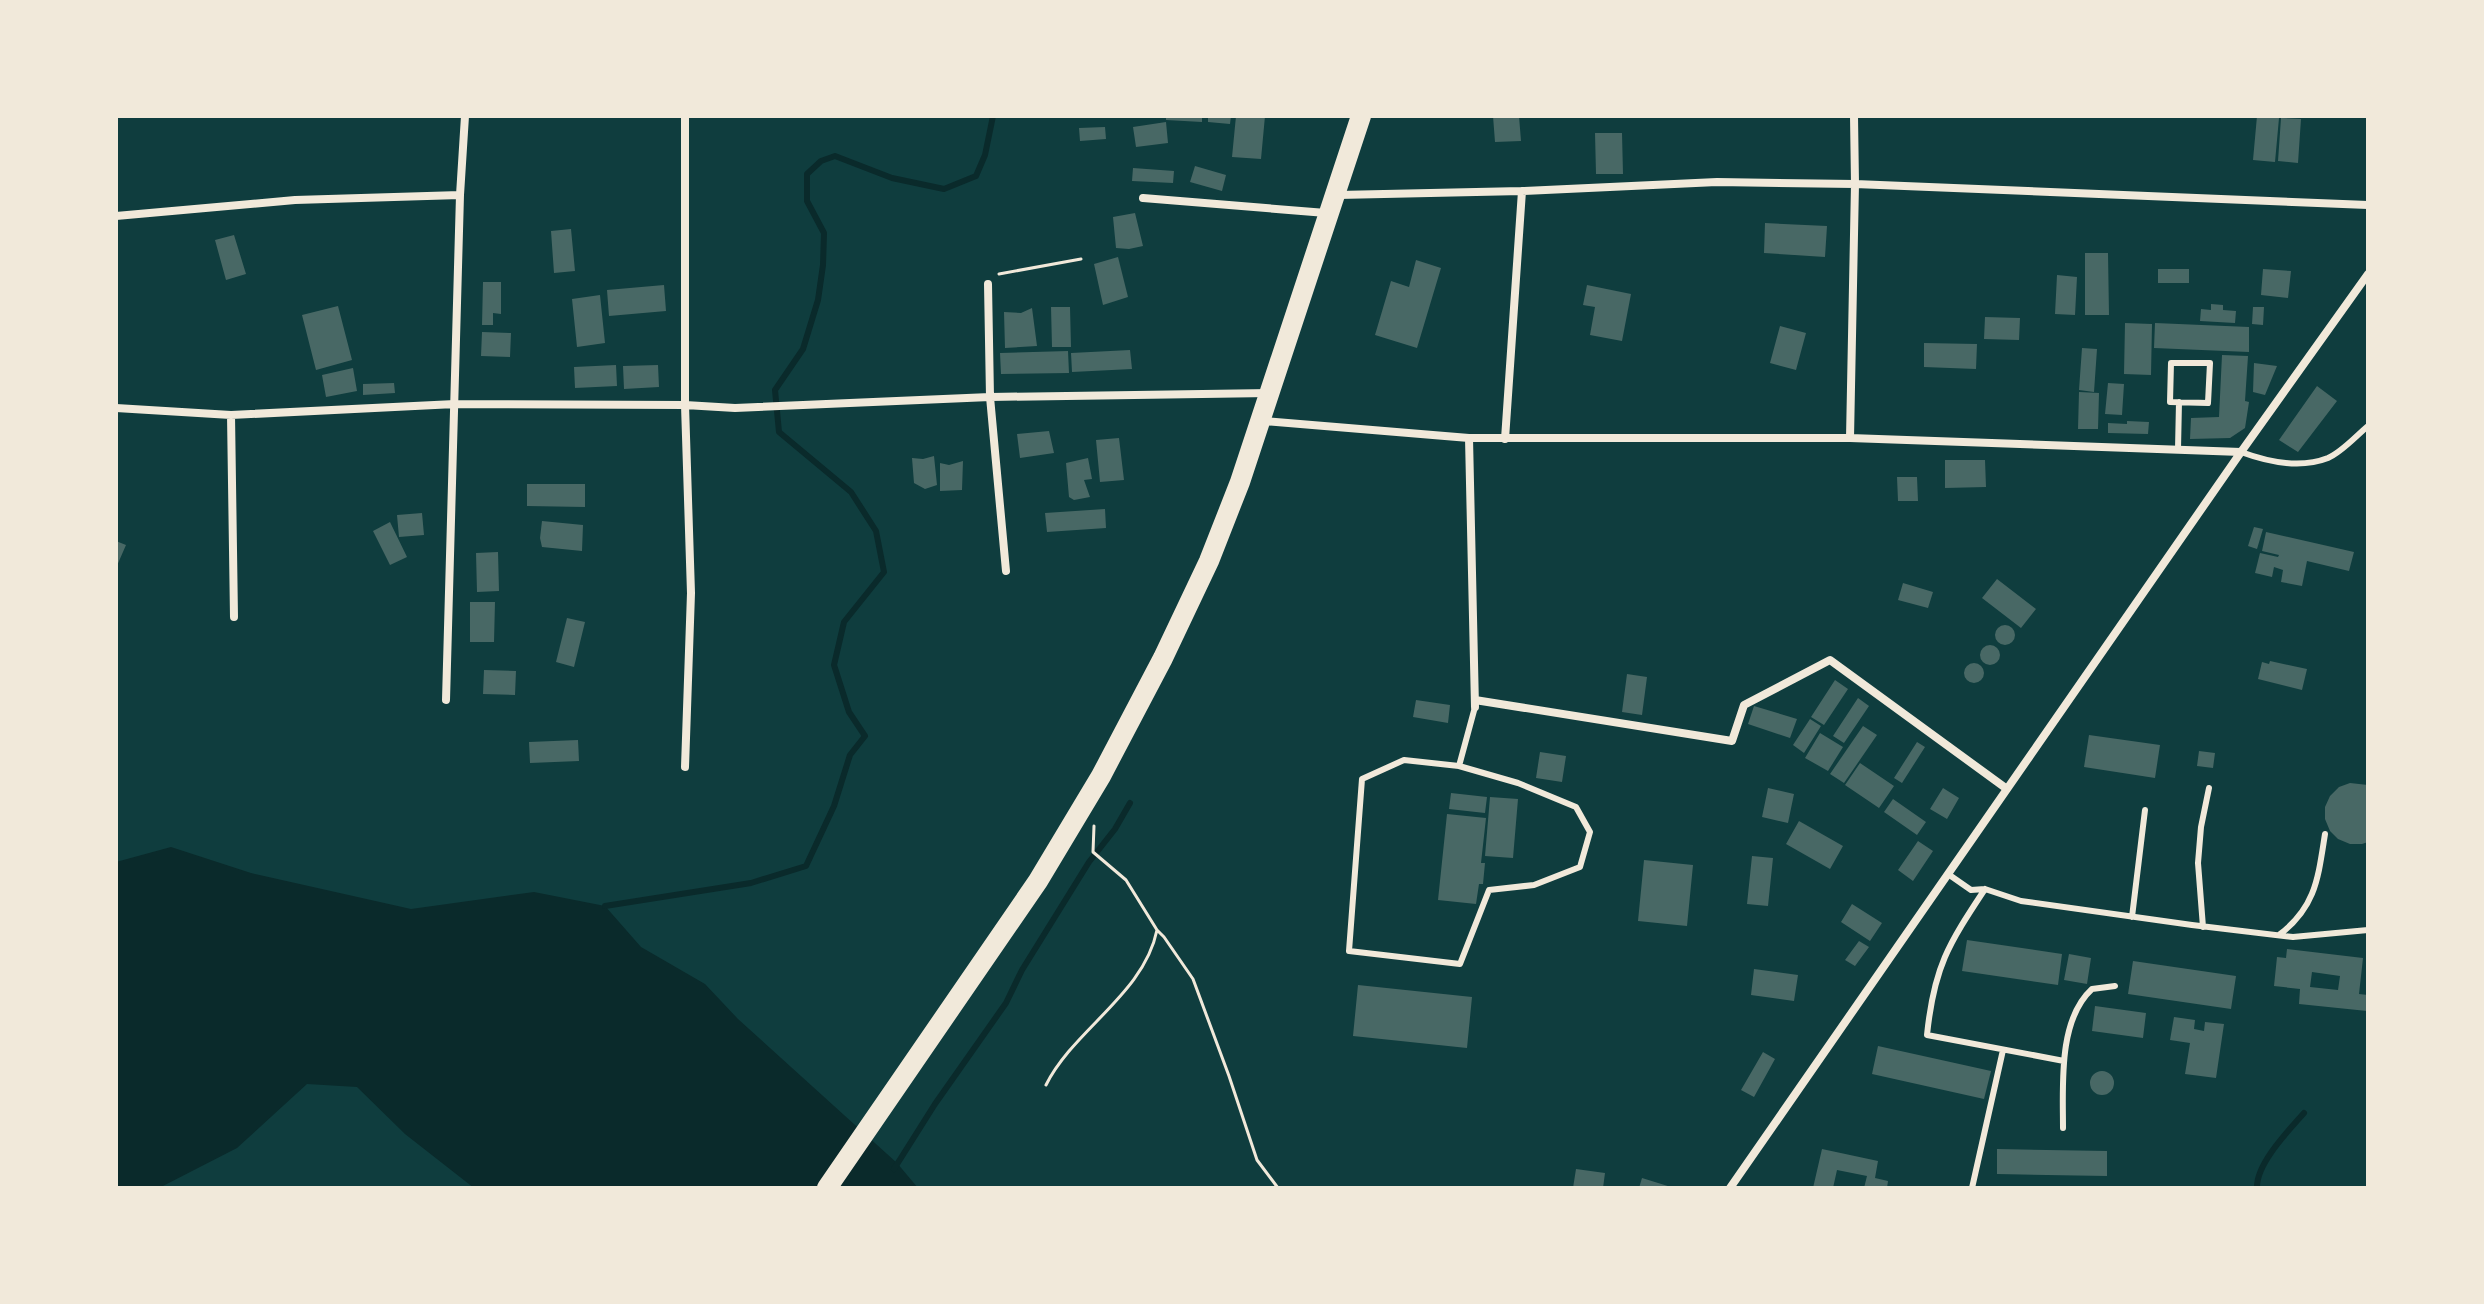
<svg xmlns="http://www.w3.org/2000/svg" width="2484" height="1304" viewBox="0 0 2484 1304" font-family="Figtree,sans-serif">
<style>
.water{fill:#0a2a2b}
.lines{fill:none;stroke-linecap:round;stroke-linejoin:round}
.stream{stroke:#0a2a2b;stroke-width:6}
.building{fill:#486865;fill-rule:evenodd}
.path{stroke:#f1e9da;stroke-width:3}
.service{stroke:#f1e9da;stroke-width:6}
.minor{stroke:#f1e9da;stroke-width:8}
.trunk{stroke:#f1e9da;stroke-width:20}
</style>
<rect width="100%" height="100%" fill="#0f3d3e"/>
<path class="water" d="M171,847L251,873L411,909L534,892L605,906L641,947L705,984L738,1019L897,1163L918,1188H474L405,1134L357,1087L307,1084L237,1148L159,1188H116V862Z"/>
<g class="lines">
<path class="stream" d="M605,906L751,883L806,866L834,806L850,755L865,736L849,712L834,665L844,622L884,572L876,531L851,492L779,432L775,390L803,349L818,300L823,265L824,233L807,201V174L821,161L835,156L892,178L944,189L976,176L985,155L993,116
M894,1169L935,1104L1006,1003L1022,970L1089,862L1115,829L1130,803
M2257,1188C2256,1164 2288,1131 2304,1113"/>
</g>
<path class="building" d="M1166,116H1202V122L1166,120Z
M1208,116H1231L1230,124L1208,122Z
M1236,116H1265L1261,159L1232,157Z
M1493,116H1519L1521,141L1495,142Z
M2257,116L2279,118L2275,162L2253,160Z
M2281,118L2301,119L2298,163L2278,161Z
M1166,122L1168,143L1136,147L1133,127Z
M1105,127L1106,139L1080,141L1079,128Z
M1595,133H1622L1623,174H1596Z
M1195,166L1226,175L1222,191L1190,182Z
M1133,168L1174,171L1173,183L1132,181Z
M1135,213L1143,246L1129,249L1116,248L1113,217Z
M1765,223L1827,226L1825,257L1764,253Z
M571,229L575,271L554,273L551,231Z
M234,235L246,274L226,280L215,240Z
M2085,253H2108L2109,315H2085Z
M1118,257L1128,297L1103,305L1094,264Z
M1416,260L1441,268L1417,348L1375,335L1391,281L1409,287Z
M2158,269H2189V283H2158Z
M2263,269L2291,271L2288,298L2261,295Z
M2057,275L2077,277L2075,315L2055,314Z
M483,282H501V314L493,313V325H482Z
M664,285L666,311L609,316L607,290Z
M1587,285L1631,294L1622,341L1590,335L1595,307L1583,305Z
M600,295L605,343L577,347L572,299Z
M2211,304L2223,305V310L2236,311L2235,323L2200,321L2201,309L2211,310Z
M338,306L352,360L316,370L302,315Z
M1051,307H1070L1071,347H1052Z
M2253,307H2264L2263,325L2252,324Z
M1032,308L1037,346L1005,348L1004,312L1021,313Z
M1985,317L2020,318L2019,340L1984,339Z
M2125,323L2152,324L2151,375L2124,374Z
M2155,323L2249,327V352L2154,348Z
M1780,326L1806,333L1796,370L1770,363Z
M482,332L511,333L510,357L481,356Z
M1924,343L1977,344L1976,369L1924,367Z
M2082,348L2097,349L2094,392L2079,390Z
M1130,350L1132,369L1072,372L1071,353Z
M1068,351L1069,373L1001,374L1000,353Z
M2222,355L2248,356L2245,401L2249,402L2245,428L2230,438L2190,439L2191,418L2219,417Z
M2254,363L2277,366L2265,395L2253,392Z
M616,365L617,386L575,388L574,367Z
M658,365L659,387L624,389L623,366Z
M353,368L357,391L326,397L322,375Z
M394,383L395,393L363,395V384Z
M2108,383L2124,384L2122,415L2105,414Z
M2317,386L2337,401L2298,452L2279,440Z
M2079,392L2099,393L2098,429H2078Z
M2127,421L2149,422L2148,434L2108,433V423L2127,424Z
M1049,431L1054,453L1020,458L1017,434Z
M1119,438L1124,480L1100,482L1096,440Z
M934,456L937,485L925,489L914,483L912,458L923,459Z
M1088,458L1092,479L1084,480L1090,497L1074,500L1069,497L1066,463Z
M1945,460H1985L1986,487L1945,488Z
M963,461L962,490L940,491V463L949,465Z
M1897,477H1917L1918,501H1898Z
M527,484H585V507L527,506Z
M1105,509L1106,528L1047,532L1045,513Z
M422,513L424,535L399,537L397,515Z
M542,521L583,525L582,551L542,547L540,538Z
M390,522L407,557L390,565L373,531Z
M2254,527L2263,529L2257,549L2248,546Z
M2266,532L2354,552L2349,571L2307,561L2302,586L2281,582L2283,570L2274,567L2272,577L2255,573L2260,553L2278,557L2279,555L2262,551Z
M116,541L126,545L116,568Z
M498,552L499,591L477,592L476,553Z
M1997,579L2036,609L2021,628L1982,598Z
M1903,583L1933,592L1928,608L1898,600Z
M470,602H495L494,642H470Z
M567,618L585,622L574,667L556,662Z
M1995 635a10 10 0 1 1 20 0a10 10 0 1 1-20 0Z
M1980 655a10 10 0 1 1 20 0a10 10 0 1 1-20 0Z
M2270,661L2307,669L2302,690L2258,679L2262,662L2269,664Z
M1964 673a10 10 0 1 1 20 0a10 10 0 1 1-20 0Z
M484,670L516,671L515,695L483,694Z
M1627,674L1647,677L1642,715L1622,712Z
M1835,680L1848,689L1824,725L1811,717Z
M1858,698L1869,706L1844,743L1833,736Z
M1416,700L1450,705L1448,723L1413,717Z
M1754,706L1797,719L1790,738L1748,724Z
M1810,719L1821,726L1804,753L1793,745Z
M1863,726L1877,735L1844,783L1830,774Z
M1820,733L1843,747L1828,771L1805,758Z
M2089,735L2160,745L2155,778L2084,767Z
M578,740L579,761L530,763L529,742Z
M1917,742L1925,747L1902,783L1894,778Z
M2199,751L2215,753L2213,768L2197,766Z
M1540,752L1566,756L1562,782L1536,778Z
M1860,763L1894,786L1879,808L1845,785Z
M2350,783L2368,785V842L2362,844H2350L2338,839L2330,831L2325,819V807L2330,796L2339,787Z
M1768,788L1794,794L1788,823L1762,817Z
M1943,788L1959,798L1947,819L1930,809Z
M1451,793L1487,797L1485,813L1449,809Z
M1490,797L1518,799L1513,858L1485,856Z
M1893,799L1926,822L1917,835L1884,812Z
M1447,814L1486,818L1481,863H1485L1483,884H1479L1476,904L1438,900Z
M1799,821L1843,846L1830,869L1786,844Z
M1918,841L1933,851L1913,881L1898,870Z
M1752,856L1773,858L1768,906L1747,904Z
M1644,860L1693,865L1687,926L1638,921Z
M1852,904L1882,923L1870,941L1841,922Z
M1967,940L2062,954L2058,985L1962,971Z
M1859,941L1869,947L1855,966L1845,960Z
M2287,949L2363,958L2359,994L2368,995L2367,1011L2299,1004L2300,989L2274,986L2277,957L2286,958ZM2312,972L2340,976L2338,990L2310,987Z
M2069,954L2091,958L2087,984L2064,980Z
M2133,961L2236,976L2231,1009L2128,994Z
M1754,969L1798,975L1794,1001L1751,995Z
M1358,985L1472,997L1467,1048L1353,1036Z
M2095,1006L2146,1013L2143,1038L2092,1031Z
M2174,1017L2195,1020L2194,1029L2204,1031L2205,1022L2224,1024L2216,1078L2185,1074L2190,1043L2170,1040Z
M1878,1046L1991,1071L1984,1099L1872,1074Z
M1763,1052L1775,1059L1754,1097L1741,1090Z
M2090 1083a12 12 0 1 1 24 0a12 12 0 1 1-24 0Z
M1822,1149L1878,1161L1875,1178L1888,1181L1887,1188H1864L1867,1176L1837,1170L1833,1188H1813Z
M1997,1149L2107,1151V1176L1997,1174Z
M1576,1169L1605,1173L1603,1188H1573Z
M1642,1178L1671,1187V1188H1639Z"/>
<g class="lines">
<path class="path" d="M999,274L1081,259
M1094,826L1093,852L1126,880L1157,930L1164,937L1193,979L1229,1076L1257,1160L1278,1188
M1046,1085C1074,1029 1144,994 1157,930"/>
<path class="service" d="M2171,363H2210L2208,403L2170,402Z
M2178,449L2179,402
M2241,452C2268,462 2300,469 2328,458C2342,452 2356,436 2368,426
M1459,766L1404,760L1362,779L1349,951L1460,964L1489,890L1534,885L1580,867L1590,832L1576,807L1518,783L1459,766L1475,707
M1948,874L1971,890L1985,889L2021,901L2192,925L2293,937L2368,930
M1985,889C1948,945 1934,967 1927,1035L2064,1061
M2132,917L2145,810
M2203,927L2198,863L2201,827L2209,788
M2279,935C2316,907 2318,878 2325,834
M2063,1128C2063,1085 2058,1020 2092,989L2115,986
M1972,1188L2003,1050"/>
<path class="minor" d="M685,116V405L691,593L685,767
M1338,195L1522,191L1717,182L1855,184L2368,205
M1143,198L1326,213
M116,216L295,200L460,195
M988,284L990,397L1006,571
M116,408L231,415L455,404L685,405L735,408L990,397L1270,393
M231,415L234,617
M1263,421L1469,438H1850L2241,452
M1469,438L1475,707
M1850,438L1855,184L1854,116
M1505,439L1522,191
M446,700L460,195L465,116
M1475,700L1732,741L1744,705L1830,660L2007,789
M1730,1188L2241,452L2368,274"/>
<path class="trunk" d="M827,1188L1038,881L1101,776L1163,658L1209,561L1240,482L1361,116"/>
</g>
<rect width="2484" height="1304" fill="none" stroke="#f1e9da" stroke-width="236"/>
</svg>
